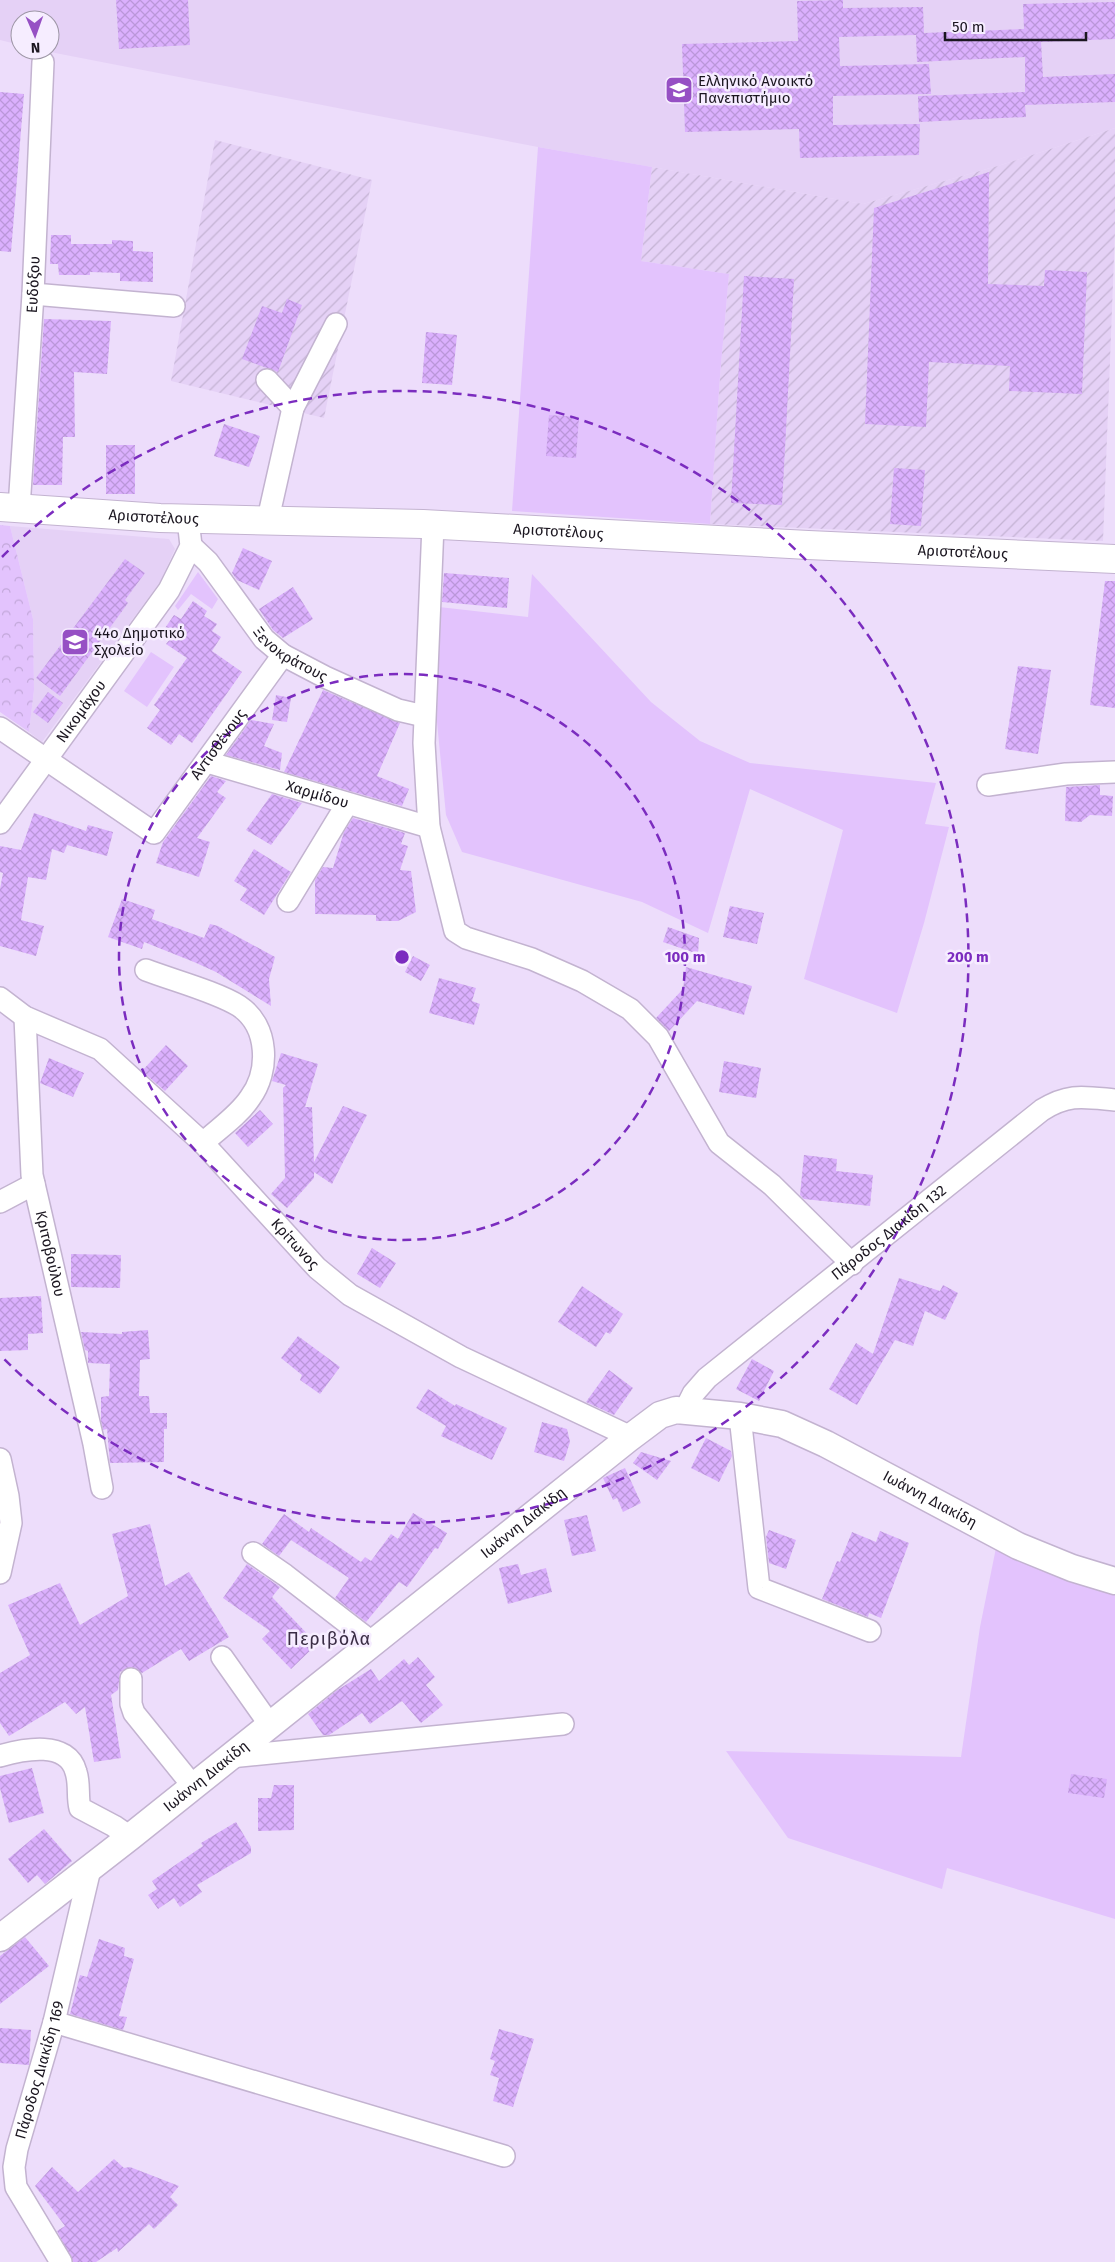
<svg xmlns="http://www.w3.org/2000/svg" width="1115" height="2262" viewBox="0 0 1115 2262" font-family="'Fira Sans',sans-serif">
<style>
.built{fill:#e5d1f6}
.industrial{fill:url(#industrial-furrows)}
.grass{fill:#e3c3fd}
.park{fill:url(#park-crowns)}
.building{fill:url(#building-cross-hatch)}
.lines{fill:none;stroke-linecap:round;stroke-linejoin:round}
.minor-casing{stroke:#c3b3d0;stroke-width:24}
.tertiary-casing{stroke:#c3b3d0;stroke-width:29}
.secondary-casing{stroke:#c3b3d0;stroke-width:30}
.minor{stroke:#fff;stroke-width:21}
.tertiary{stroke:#fff;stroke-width:26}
.secondary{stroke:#fff;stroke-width:28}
.ring{fill:none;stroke:#7b2cbf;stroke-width:2.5;stroke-dasharray:9 6}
.labels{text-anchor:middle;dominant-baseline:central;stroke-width:5;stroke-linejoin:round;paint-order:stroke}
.poi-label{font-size:15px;fill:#1b1620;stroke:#f6edff;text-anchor:start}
.street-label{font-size:15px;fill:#1b1620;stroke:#f6edff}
.quarter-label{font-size:18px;letter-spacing:1px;fill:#3a2d45;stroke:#f6edff}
.centre{fill:#7b2cbf;stroke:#f6edff;stroke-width:2.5}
.ring-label{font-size:15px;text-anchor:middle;font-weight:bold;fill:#7b2cbf;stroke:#f6edff;stroke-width:5;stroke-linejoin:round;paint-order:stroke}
</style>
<defs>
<pattern id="industrial-furrows" width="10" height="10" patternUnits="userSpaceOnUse" patternTransform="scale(1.25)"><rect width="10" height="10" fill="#e5d1f6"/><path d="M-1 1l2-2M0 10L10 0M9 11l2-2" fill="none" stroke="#c4b3d3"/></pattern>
<pattern id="park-crowns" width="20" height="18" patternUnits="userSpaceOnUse" patternTransform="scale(1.25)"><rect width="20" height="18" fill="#e3c3fd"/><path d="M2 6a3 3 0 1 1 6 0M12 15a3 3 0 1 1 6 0" fill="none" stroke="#c2a7d9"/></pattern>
<pattern id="building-cross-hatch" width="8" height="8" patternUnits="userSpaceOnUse" patternTransform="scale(1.25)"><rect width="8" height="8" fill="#dbb0fd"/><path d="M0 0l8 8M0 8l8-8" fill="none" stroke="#bb97d9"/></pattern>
</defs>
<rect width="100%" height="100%" fill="#edddfb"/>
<path class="built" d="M0,0H1115V128L1001,165L863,204L538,147L45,51L40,50H50V20H20V45L0,40Z
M10,526L169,539L175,549L160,582L42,742L29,732L34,690L33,619Z"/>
<path class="industrial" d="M1115,128V231L1103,541L710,524L720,376L729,274L641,261L652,167L863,204L1001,165Z
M215,140L372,180L324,418L171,381Z"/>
<path class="grass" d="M538,147L652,167L641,261L729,274L720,376L710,524L512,511Z
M198,572L218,599L212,609L191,594L178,610L175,606Z
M532,574L651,702L700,741L750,763L936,783L925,824L949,827L924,923L897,1013L804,979L843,830L750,789L708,933L642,902L462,852L446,815L437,722L439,607L528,617Z
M151,652L174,667L147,707L124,691Z
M997,1543L1115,1585V1919L947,1868L942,1889L788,1838L726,1751L961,1757L980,1627Z"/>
<path class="park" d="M0,525L10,526L33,619L34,690L29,732L0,712Z"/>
<path class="building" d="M116,0H188L190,45L119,49Z
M843,0V8L923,7L924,33L1024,29L1023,4L1115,2V39L1041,42L1043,77L1115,74V102L1025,105L1026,117L919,122L918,96L1025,92V57L917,62L916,35L839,37L840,66L929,64L931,94L833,96V125L920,124L919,155L800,158L799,129L685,132L682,44L798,41L797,1Z
M0,92L24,94L11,252L0,251Z
M989,172L988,284L1044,286L1045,270L1087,272L1082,394L1009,391L1010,366L929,362L926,427L865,424L874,208Z
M51,235H71V244H112V240L133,241V251L153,252V282L120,281V273L90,272V275H59L58,264H50Z
M744,276L794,279L782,505L731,503Z
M287,299L302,305L278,372L242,359L262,306L282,313Z
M44,319L111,321L107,374L74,372L75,437H63L62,485H33Z
M426,332L457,335L452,385L422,383Z
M549,415L579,417L576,458L546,456Z
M224,424L260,436L249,467L214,456Z
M106,445H135V494H106Z
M894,468L925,470L921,526L890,524Z
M243,548L272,561L259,590L237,580L232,573Z
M125,559L145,573L125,600L128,603L60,696L36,678Z
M444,573L509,578L507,608L442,602Z
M1105,581H1115V708L1090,705Z
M293,587L313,619L283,638L273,630L259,609Z
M193,601L207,611L204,616L217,624L212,631L221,637L212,651L242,672L192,743L179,734L171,745L147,728L160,710L154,705L187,658L166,644L172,637L163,631L174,615L181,619Z
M1018,666L1051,670L1038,754L1005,749Z
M323,690L400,723L377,776L409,789L402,806L284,772Z
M48,692L63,703L48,723L33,712Z
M276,695L291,698L287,722L272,720Z
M251,720L274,724L264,746L282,753L280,770L226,755Z
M211,776L226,781L217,792L226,798L197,838L210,842L199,877L156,863L163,842Z
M1100,785V795L1113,796L1112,816L1090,815L1081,822L1065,821L1066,787Z
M272,794L302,803L271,845L246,830Z
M34,813L86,831L88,825L113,832L107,856L67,845L64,853L52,849L46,880L28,877L21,920L44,926L36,956L0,946V889L3,873L0,872V846L21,850Z
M353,818L405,833L401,844L408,846L400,870L411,871L416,912L398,921H376V915L315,914V880L323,867L333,868L344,832Z
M254,849L291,872L264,915L240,900L247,889L234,881Z
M122,899L155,910L152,919L204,938L210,924L218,926L275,957L269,979L271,1006L216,972L194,962L144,942L142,949L108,937Z
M730,906L764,913L757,944L723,937Z
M668,927L699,938L698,954L663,942Z
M413,956L430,965L421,981L405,972Z
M686,967L752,986L744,1015L697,1001L669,1031L656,1018L683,989Z
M439,978L476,988L472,1001L480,1004L474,1025L429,1013Z
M166,1045L188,1066L165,1091L142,1071Z
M281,1053L318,1064L305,1107H312L314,1162L343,1106L367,1115L332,1184L314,1172V1178L287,1208L271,1194L285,1178L283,1088L286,1085L272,1081Z
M49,1058L84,1073L73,1097L40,1083Z
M724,1061L761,1068L756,1098L719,1092Z
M260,1110L273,1124L248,1147L235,1133Z
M804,1155L837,1159L836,1171L873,1175L870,1206L804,1199L800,1195Z
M372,1248L396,1263L380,1288L357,1274Z
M71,1254L121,1255L120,1288L71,1287Z
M899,1278L940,1291L943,1285L958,1293L945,1320L925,1311L913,1346L895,1340L857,1405L829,1389L856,1343L873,1354Z
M582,1286L623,1314L610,1334L606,1332L596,1347L558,1322Z
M41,1296L43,1333L28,1334V1350L0,1351V1298Z
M148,1330L150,1359L140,1360L139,1396H149L150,1413H167V1429H164V1462L110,1463L107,1429L103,1430L101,1421V1397L109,1396L110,1364L88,1363V1351L85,1350L81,1332L122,1334V1332Z
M298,1336L340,1367L320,1394L300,1380L302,1375L281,1358Z
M752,1359L774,1371L759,1401L736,1389Z
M609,1370L633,1388L614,1415L586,1402Z
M428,1389L455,1406L456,1404L507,1428L492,1460L441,1436L446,1426L416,1408Z
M542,1422L567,1429L570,1442L564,1461L534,1452Z
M706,1438L731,1451L732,1456L719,1482L691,1468Z
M641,1452L671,1461L657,1480L633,1463Z
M625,1468L641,1503L623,1512L617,1498L613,1500L603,1478Z
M413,1513L447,1533L438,1549L435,1548L407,1587L399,1582L366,1622L335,1598L349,1578L291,1540L279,1556L262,1544L284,1514L309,1532L311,1528L361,1562L365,1557L371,1561L391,1534L398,1539Z
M587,1515L596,1551L572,1556L564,1520Z
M150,1524L165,1586L189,1572L229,1637L189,1661L181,1649L142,1673L131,1667L120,1672L118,1690L111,1695L121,1758L94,1762L85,1707L76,1714L65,1702L9,1736L0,1723V1673L30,1655L8,1605L60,1583L80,1625L128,1596L112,1534Z
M769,1530L796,1540L786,1569L769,1563L766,1537Z
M880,1531L909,1543L881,1618L869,1613L868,1617L822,1599L837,1561L840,1562L852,1532L876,1542Z
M247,1564L280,1587L272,1597L317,1644L291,1669L262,1639L270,1631L223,1598Z
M518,1564L521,1575L546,1568L552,1592L508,1604L499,1568Z
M418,1657L435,1677L426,1685L443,1705L421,1723L402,1701L370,1724L362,1713L329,1735H323L308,1714L336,1691L371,1669L379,1681L404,1659L409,1665Z
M32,1768L44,1813L9,1823L0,1788V1776Z
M1071,1774L1107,1779L1104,1798L1068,1793Z
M274,1785H294V1830L258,1831V1798H271Z
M236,1822L251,1847V1853L197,1885L202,1892L180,1907L174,1898L158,1909L148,1895L157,1889L152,1881L203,1846L201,1843Z
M44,1829L72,1861L45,1884L37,1875L28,1883L8,1859Z
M25,1937L49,1966L0,2004V1956Z
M99,1939L125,1948L124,1956L134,1959L119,2016L127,2017L123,2030L70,2014L80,1975L87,1977Z
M0,2028L31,2030L29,2065L0,2063Z
M499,2029L534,2039L513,2107L493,2101L499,2078L490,2075L495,2061L490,2059Z
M114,2159L124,2168L130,2167L179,2186L170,2197L178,2205L154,2229L149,2224L118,2252L117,2248L96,2262H73L57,2231L65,2226L35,2186L52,2167L78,2192Z"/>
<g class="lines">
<defs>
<g id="minor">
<path d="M33,294L174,306"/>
<path d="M267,380L293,408"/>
<path id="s1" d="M19,508L33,294L43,62"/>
<path d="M268,519L293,408L336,324"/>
<path d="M433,525L424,743L429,827L455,931L466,938L532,959L582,981L630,1009L658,1037L719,1143L772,1185L852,1264"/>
<path id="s2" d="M191,546L208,562L264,639L283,655L325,677L398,710L424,716"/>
<path id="s3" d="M0,728L154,833L283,655"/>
<path id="s4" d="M207,762L429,827"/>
<path d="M988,785L1066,774L1115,772"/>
<path id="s5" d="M0,823L169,590L191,546L188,519"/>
<path d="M288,901L347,804"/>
<path d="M146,970C172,980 217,992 239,1006C269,1026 270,1071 250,1098C238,1116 218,1129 203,1143"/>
<path id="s6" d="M0,998L25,1017L100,1049L203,1143L317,1268L350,1295L461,1357L631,1437"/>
<path id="s7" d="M25,1017L32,1175L94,1444L102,1488"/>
<path d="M0,1202L34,1184"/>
<path id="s8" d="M685,1410L693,1394L707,1378L1042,1110C1069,1093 1084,1097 1115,1100"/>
<path d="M740,1416L759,1588L870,1631"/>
<path d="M0,1459L8,1496L11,1523L0,1573"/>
<path d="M253,1553L285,1575L373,1643"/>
<path d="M222,1657L270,1725"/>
<path d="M131,1679V1704L134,1713L193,1786"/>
<path d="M0,1756C24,1749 68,1740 76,1772C80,1784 77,1797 80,1808L114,1826L130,1837"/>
<path d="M230,1757L563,1724"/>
<path d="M54,2022L504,2156"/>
<path id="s9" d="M61,2262L16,2187L14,2167L17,2149L54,2022L90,1869"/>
</g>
<g id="tertiary">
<path id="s10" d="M0,1938L130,1837L628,1439L660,1415L676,1410L740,1416L782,1424L826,1444L1018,1546L1072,1568L1115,1581"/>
</g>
<g id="secondary">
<path id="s11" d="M0,507L160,518L423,524L808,545L1115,559"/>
</g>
</defs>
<use href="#minor" class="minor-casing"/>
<use href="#tertiary" class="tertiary-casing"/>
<use href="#secondary" class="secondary-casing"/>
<use href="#minor" class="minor"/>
<use href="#tertiary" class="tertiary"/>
<use href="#secondary" class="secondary"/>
</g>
<g class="ring">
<circle cx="402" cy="957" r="283"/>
<path d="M2 557A566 566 0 1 1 2 1357"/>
</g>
<defs>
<symbol id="university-square" viewBox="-11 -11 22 22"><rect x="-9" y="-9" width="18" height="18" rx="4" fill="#9650c4" stroke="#f6edff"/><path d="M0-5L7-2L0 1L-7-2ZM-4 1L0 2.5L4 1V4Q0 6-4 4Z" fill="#fff"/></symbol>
<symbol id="school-square" viewBox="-11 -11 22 22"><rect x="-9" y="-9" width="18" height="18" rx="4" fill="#9650c4" stroke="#f6edff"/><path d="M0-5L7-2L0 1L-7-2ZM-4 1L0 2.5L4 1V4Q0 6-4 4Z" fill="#fff"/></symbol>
</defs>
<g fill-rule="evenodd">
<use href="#university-square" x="663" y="74" width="32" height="32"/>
<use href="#school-square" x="59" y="626" width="32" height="32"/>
</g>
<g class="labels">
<g class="poi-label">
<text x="698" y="81">Ελληνικό Ανοικτό<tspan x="698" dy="17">Πανεπιστήμιο</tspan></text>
<text x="94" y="633">44ο Δημοτικό<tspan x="94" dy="17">Σχολείο</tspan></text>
</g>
<g class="street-label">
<text stroke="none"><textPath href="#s1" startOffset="224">Ευδόξου</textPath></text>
<text stroke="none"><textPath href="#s11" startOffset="154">Αριστοτέλους</textPath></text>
<text stroke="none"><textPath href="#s11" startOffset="559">Αριστοτέλους</textPath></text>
<text stroke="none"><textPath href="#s11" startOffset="964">Αριστοτέλους</textPath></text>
<text stroke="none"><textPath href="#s2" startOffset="149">Ξενοκράτους</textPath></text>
<text stroke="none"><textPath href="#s5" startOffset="138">Νικομάχου</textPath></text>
<text stroke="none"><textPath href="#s3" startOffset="296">Αντισθένους</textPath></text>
<text stroke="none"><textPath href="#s4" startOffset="115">Χαρμίδου</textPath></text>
<text stroke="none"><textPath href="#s8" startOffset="272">Πάροδος Διακίδη 132</textPath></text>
<text stroke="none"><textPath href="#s6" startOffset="389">Κρίτωνος</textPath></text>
<text stroke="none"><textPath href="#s7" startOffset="239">Κριτοβούλου</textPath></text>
<text stroke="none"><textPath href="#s10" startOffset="1132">Ιωάννη Διακίδη</textPath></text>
<text stroke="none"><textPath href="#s10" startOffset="668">Ιωάννη Διακίδη</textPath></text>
<text stroke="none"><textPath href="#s10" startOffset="262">Ιωάννη Διακίδη</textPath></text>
<text stroke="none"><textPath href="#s9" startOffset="208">Πάροδος Διακίδη 169</textPath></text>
</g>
<g class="quarter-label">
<text x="329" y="1639">Περιβόλα</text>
</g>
</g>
<circle cx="402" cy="957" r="8" class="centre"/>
<g class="ring-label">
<text x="685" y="962">100 m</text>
<text x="968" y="962">200 m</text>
</g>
<g transform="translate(35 35) rotate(178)"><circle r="24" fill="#f6edff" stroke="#9e97a6"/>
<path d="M0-4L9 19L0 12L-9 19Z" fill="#9650c4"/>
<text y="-8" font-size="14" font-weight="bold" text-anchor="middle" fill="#1b1620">N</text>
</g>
<path d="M945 32v8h141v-8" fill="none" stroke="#1b1620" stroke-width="2.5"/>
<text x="952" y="32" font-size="15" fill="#1b1620" stroke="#f6edff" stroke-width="4" paint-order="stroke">50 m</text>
</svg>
